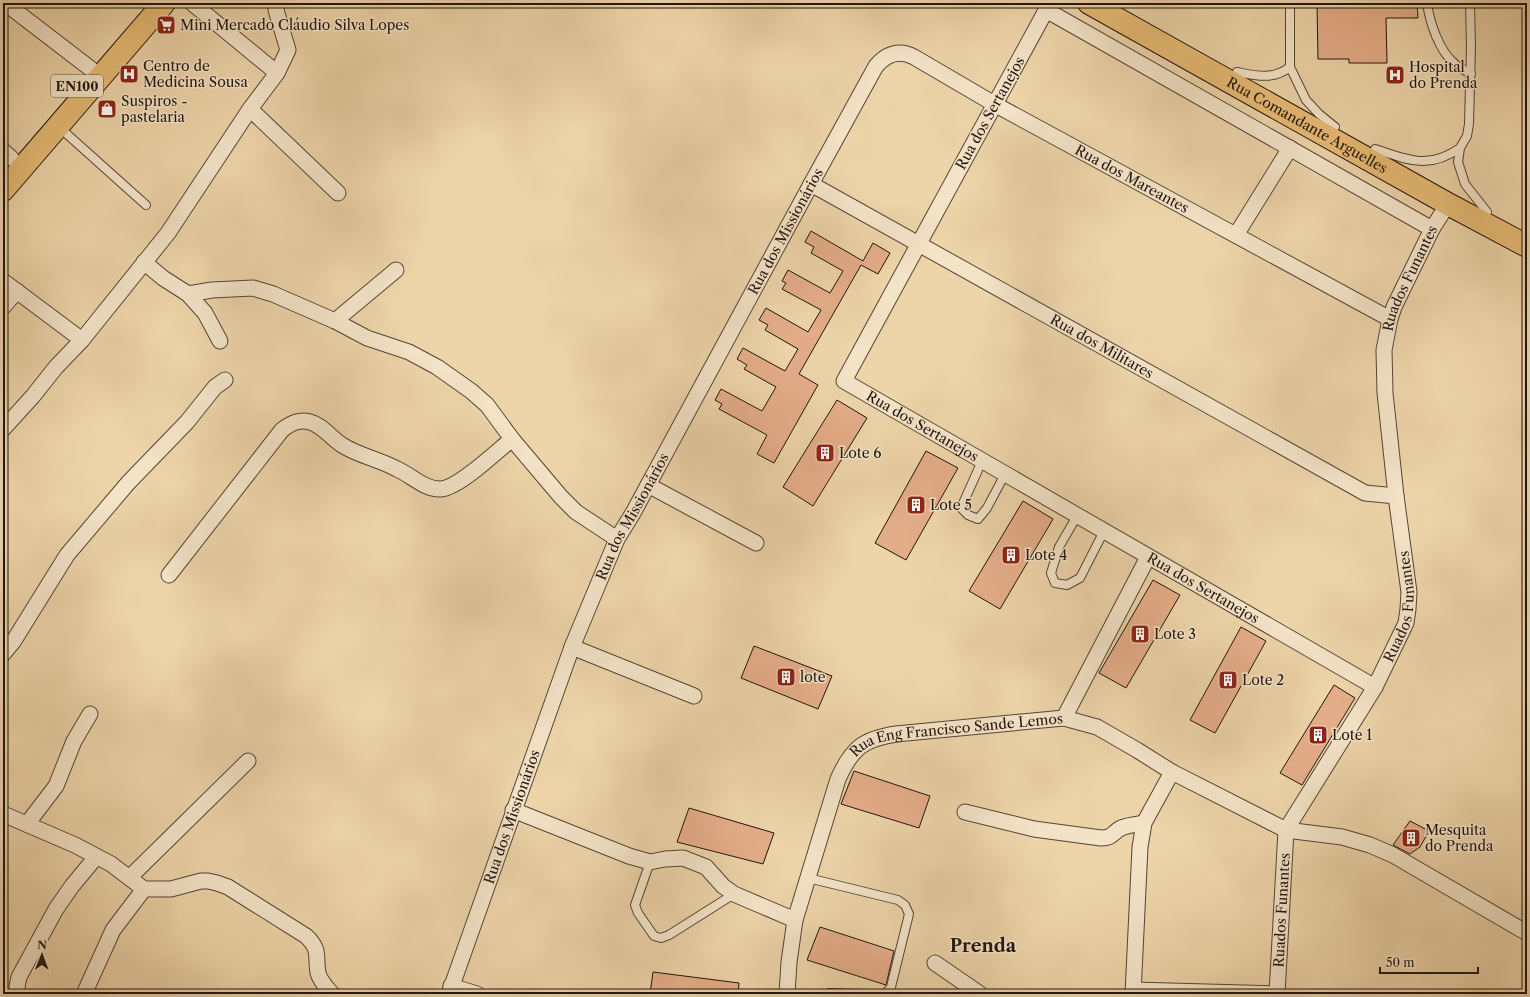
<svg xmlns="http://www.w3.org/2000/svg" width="1530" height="997" viewBox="0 0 1530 997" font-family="'Libre Caslon Text',serif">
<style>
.building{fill:#e4ad89;stroke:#21150e}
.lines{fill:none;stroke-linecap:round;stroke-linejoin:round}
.service-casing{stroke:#544535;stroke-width:10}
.minor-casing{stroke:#544535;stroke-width:17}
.primary-casing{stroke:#21150e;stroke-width:24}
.service{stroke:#f3e3c7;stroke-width:8}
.minor{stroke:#f3e3c7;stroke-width:15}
.primary{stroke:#e6ba74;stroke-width:22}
.labels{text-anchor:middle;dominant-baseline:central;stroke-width:3;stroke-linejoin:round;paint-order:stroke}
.shield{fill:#f3e3c7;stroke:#605346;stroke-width:1}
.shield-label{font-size:13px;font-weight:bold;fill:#21150e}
.poi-label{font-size:14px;fill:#21150e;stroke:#f3e3c7;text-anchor:start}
.street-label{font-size:14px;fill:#21150e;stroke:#f3e3c7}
.district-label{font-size:18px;font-weight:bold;fill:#21150e;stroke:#f3e3c7}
</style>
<rect width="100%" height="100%" fill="#edd4a9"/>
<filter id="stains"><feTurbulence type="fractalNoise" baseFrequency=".005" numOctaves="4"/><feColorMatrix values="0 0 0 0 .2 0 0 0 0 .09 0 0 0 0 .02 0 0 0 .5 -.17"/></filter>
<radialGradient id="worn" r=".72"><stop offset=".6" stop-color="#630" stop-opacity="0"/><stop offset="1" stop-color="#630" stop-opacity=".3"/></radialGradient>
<path class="building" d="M1317,3H1417L1418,18H1386L1387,63H1349V59H1318Z
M811,231L863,261L873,243L890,253L878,274L861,265L799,374L818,385L774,463L757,454L767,435L719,409L722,404L715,400L721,389L762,411L776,387L744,369L747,365L737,359L743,348L785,371L798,349L765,330L768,325L759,320L766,308L808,332L821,310L782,289L786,283L782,281L788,270L830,293L843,271L811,253L814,247L805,242Z
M837,400L867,418L813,506L783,487Z
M926,451L958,468L906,560L875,543Z
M1023,501L1053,519L1000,609L969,591Z
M1153,580L1180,595L1126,688L1099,673Z
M1241,627L1266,641L1215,733L1190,720Z
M754,646L832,676L818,709L741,678Z
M1334,685L1355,698L1302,785L1280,773Z
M854,771L930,796L919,828L841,804Z
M689,808L774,833L763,864L677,842Z
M1410,821L1429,831L1420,847L1410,854L1393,845Z
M820,927L894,951L886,985L807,960Z
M653,972L739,983L738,994H650Z"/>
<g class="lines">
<defs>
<path id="service" d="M1290,3V67L1306,100L1319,114L1335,127
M1427,3C1430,23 1439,51 1455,64C1460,68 1466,71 1471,74
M1470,3L1471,47L1469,124L1467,136L1460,148L1458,162L1465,184L1487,212
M1237,72C1257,76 1273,80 1290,67
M59,127L146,205
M1375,149C1409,160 1428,170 1460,148
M982,461L961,508L968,515L978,519L987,508L1005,474
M1077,516L1059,547L1051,573L1055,583L1067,585L1080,578L1104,531
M650,862L635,905L638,913L654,936L661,938L669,935L734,894
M808,878L898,900L905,905L909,914L891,987L885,994
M829,993L869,994"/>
<g id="minor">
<path d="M5,3L91,69"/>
<path id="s1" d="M1050,3L844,381L1375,687"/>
<path d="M1046,10L1432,229"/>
<path d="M277,73L288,50L276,10L277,3"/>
<path d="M250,109L338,193"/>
<path d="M3,151L11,158"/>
<path id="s2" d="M811,184L1365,493L1396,496"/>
<path d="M1236,235L1290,148"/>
<path d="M144,262L163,278L188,294L212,290L253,288L273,294L335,321L367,338L409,352L437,367L471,391L487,405L512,439L561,497L576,512L617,539"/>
<path d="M3,281L82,340"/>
<path d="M188,294L205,313L220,341"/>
<path d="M3,307L17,291"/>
<path d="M335,321L396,270"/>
<path d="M3,429L33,396L56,367L82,340L168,233L250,109L277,73L192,3"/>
<path d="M648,485L756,543"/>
<path d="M169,575L282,430C291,423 299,419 310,422C322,425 331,438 342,445C359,456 379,459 397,469C411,475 425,490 441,489C459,488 497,451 512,439"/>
<path d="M572,647L694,696"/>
<path d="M3,654L13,642L67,555L128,483L187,422L215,387L225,380"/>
<path d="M1064,718L1148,557"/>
<path d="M513,810L629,856L650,862L665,859L683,858L706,867L723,886L734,894L795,920"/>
<path d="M965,812L1034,829L1101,838C1113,838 1112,833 1121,828C1128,825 1137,824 1144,823"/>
<path d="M3,814L75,845L111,864L144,889H171L201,881H208L217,883L228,887L306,936C321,950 315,956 318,973C320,981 327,988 332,994"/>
<path d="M27,824L56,786L74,741L90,714"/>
<path d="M130,877L248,761"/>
<path d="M935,963L980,994"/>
<path d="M451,986L477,994"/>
<path d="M1133,990L1277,994"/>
<path d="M18,994L17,987L19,977L56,909L72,886L96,857"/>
<path d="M84,994L113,930L144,889"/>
<path id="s3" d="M449,994L572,647L617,539L633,513L810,186L876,66C886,54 899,49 914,57L996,105L1390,319"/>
<path id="s4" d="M787,994L789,962L795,920L838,779C852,748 863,739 896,734L1064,718L1097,727L1137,750L1172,772L1286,830L1342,837L1370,845L1393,855L1527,933"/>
<path d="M1133,994L1140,847L1144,823L1172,772"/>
<path id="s5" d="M1277,994L1286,830L1375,687L1406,623L1408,609L1409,592L1396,496L1385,393L1384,350L1390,319L1394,307L1432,229L1448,204"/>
</g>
<g id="primary">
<path id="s6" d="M1089,3L1448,204L1527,246"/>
<path d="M3,190L164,3"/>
</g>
</defs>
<use href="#service" class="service-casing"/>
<use href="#minor" class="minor-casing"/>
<use href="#primary" class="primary-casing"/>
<use href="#service" class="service"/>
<use href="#minor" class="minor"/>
<use href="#primary" class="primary"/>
</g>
<defs>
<symbol id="supermarket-square" viewBox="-11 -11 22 22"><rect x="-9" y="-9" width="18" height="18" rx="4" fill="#8f2418" stroke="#f3e3c7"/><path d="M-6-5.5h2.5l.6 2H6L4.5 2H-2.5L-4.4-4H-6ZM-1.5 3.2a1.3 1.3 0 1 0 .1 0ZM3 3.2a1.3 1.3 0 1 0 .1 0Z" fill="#fff"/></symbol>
<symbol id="hospital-square" viewBox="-11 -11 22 22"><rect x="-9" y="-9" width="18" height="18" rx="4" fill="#8f2418" stroke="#f3e3c7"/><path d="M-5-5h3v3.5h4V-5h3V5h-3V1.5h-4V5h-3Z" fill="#fff"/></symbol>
<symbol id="shop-square" viewBox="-11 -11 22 22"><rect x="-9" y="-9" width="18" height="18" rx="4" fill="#8f2418" stroke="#f3e3c7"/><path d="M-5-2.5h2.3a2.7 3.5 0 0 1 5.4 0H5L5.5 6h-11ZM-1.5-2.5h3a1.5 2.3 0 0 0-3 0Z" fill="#fff"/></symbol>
<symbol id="building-square" viewBox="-11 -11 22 22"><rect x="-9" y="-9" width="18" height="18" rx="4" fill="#8f2418" stroke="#f3e3c7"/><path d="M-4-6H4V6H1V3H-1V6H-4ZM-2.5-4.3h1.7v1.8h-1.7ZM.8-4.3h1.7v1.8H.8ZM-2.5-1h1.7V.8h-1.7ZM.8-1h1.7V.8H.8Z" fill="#fff"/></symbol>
</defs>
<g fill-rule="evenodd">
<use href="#supermarket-square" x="155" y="14" width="22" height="22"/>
<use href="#hospital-square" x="118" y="63" width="22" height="22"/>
<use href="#hospital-square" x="1384" y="64" width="22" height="22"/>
<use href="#shop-square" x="96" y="98" width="22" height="22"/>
<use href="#building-square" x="814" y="442" width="22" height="22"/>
<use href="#building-square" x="905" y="494" width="22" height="22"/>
<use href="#building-square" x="1000" y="544" width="22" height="22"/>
<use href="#building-square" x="1129" y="623" width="22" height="22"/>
<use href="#building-square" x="775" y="666" width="22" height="22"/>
<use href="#building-square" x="1217" y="669" width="22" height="22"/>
<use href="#building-square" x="1307" y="724" width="22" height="22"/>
<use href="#building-square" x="1400" y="827" width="22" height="22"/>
</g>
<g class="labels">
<rect class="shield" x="51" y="75" width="52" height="22" rx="3"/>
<g class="shield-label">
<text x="77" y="86">EN100</text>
</g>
<g class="poi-label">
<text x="180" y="25">Mini Mercado Cláudio Silva Lopes</text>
<text x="143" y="66">Centro de<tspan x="143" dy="16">Medicina Sousa</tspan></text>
<text x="1409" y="67">Hospital<tspan x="1409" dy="16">do Prenda</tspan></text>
<text x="121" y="101">Suspiros -<tspan x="121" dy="16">pastelaria</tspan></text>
<text x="839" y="453">Lote 6</text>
<text x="930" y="505">Lote 5</text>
<text x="1025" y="555">Lote 4</text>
<text x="1154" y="634">Lote 3</text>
<text x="800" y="677">lote</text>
<text x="1242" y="680">Lote 2</text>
<text x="1332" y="735">Lote 1</text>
<text x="1425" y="830">Mesquita<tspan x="1425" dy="16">do Prenda</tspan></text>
</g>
<g class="street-label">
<text transform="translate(990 113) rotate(-61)">Rua dos Sertanejos</text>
<text stroke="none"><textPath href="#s6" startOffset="250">Rua Comandante Arguelles</textPath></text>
<text stroke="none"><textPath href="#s3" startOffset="1317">Rua dos Mareantes</textPath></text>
<text stroke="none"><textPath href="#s3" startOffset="836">Rua dos Missionários</textPath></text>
<text stroke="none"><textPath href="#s5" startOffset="755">Ruados Funantes</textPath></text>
<text stroke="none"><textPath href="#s2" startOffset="333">Rua dos Militares</textPath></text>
<text stroke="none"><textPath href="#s1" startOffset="521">Rua dos Sertanejos</textPath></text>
<text stroke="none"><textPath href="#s3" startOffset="512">Rua dos Missionários</textPath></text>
<text stroke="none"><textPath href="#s1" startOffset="845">Rua dos Sertanejos</textPath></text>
<text stroke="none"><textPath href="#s5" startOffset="419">Ruados Funantes</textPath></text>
<text stroke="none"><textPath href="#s4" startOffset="359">Rua Eng Francisco Sande Lemos</textPath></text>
<text stroke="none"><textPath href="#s3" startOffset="188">Rua dos Missionários</textPath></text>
<text stroke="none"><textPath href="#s5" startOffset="84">Ruados Funantes</textPath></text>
</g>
<g class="district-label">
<text x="983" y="946">Prenda</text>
</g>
</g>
<rect width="1530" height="997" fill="none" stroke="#edd4a9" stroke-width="16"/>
<rect x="4" y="4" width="1522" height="989" fill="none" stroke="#21150e" stroke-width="2"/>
<rect x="8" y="8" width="1514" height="981" fill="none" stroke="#21150e"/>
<g transform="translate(42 955) rotate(1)" stroke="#f3e3c7" stroke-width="3" paint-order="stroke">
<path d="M0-3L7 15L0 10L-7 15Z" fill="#21150e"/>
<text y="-6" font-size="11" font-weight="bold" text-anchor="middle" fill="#21150e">N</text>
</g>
<path d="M1380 967v6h98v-6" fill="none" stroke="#21150e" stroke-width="2"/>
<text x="1386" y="967" font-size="12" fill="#21150e" stroke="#f3e3c7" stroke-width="3" paint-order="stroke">50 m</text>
<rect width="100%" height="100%" filter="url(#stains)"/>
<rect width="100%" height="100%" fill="url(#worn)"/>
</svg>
